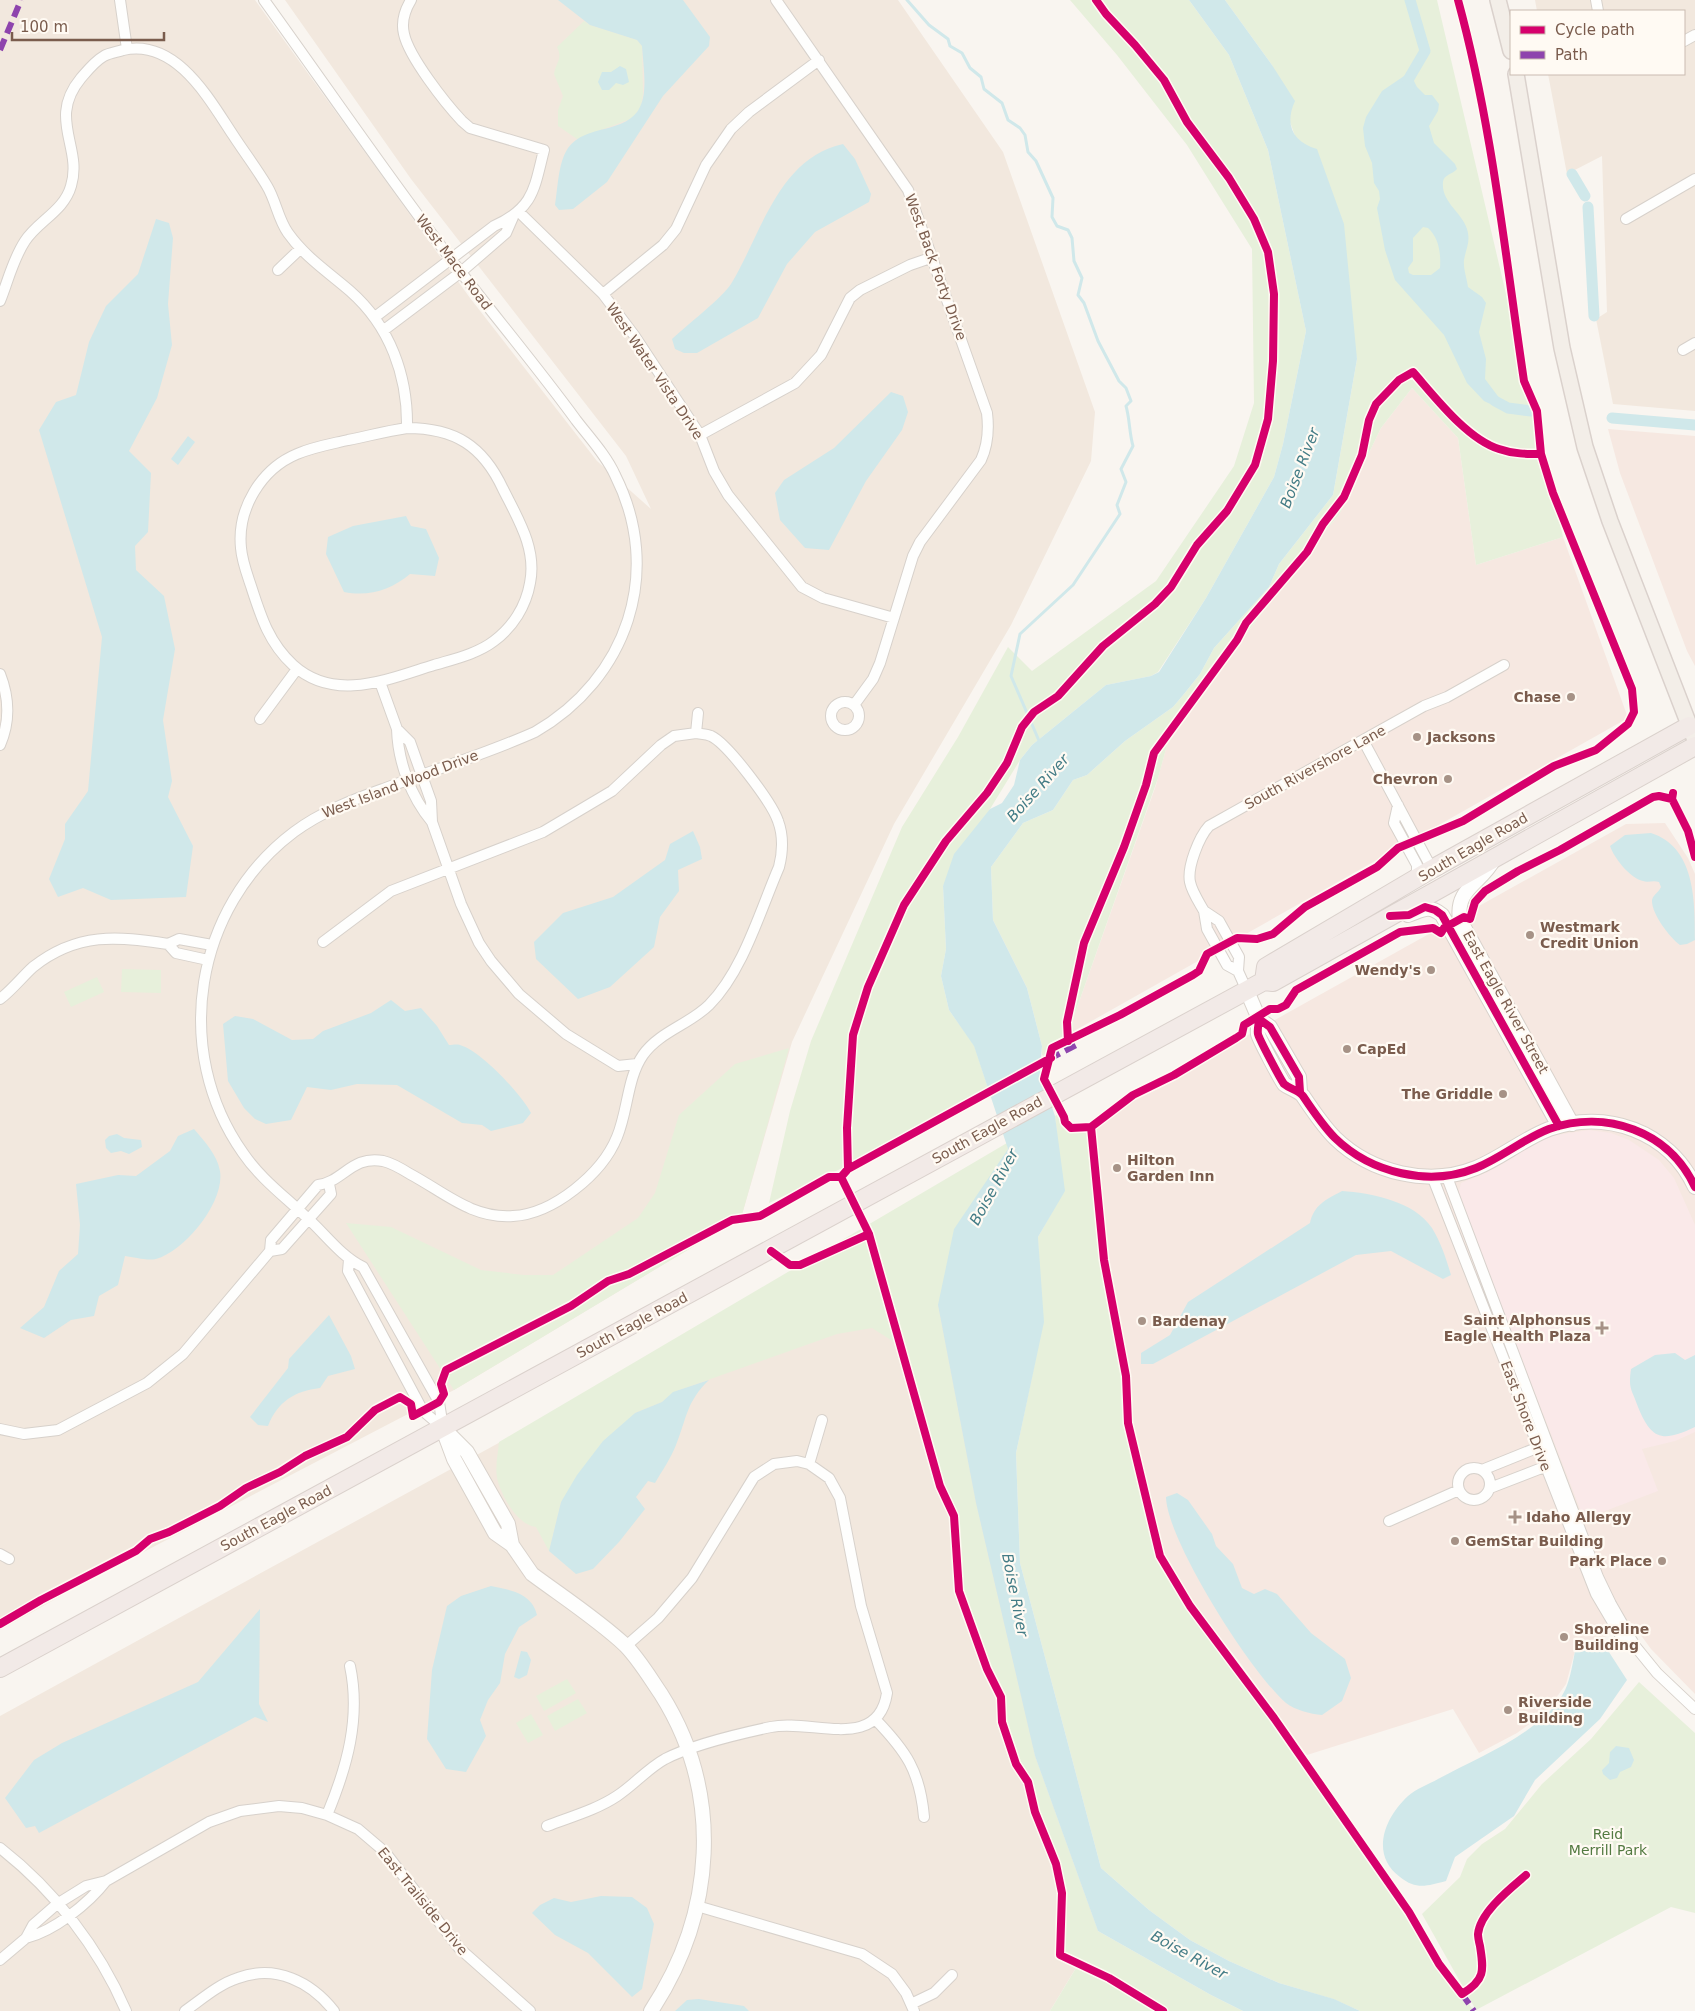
<svg xmlns="http://www.w3.org/2000/svg" width="1695" height="2011" viewBox="0 0 1695 2011" font-family="'DejaVu Sans',sans-serif">
<style>
.residential{fill:#f2e8de}
.commercial{fill:#f6e8e1}
.medical{fill:#fae9e9}
.green{fill:#e7f0db}
.water{fill:#d0e8ea;fill-rule:evenodd}
.lines{fill:none;stroke-linecap:round;stroke-linejoin:round}
.stream{stroke:#d0e8ea;stroke-width:3}
.canal{stroke:#d0e8ea;stroke-width:11}
.street-casing{stroke:#d7d1cb;stroke-width:12}
.secondary-casing{stroke:#d9d2cb;stroke-width:16}
.primary-casing{stroke:#dad1cc;stroke-width:18}
.highway-casing{stroke:#dad1cc;stroke-width:20}
.street{stroke:#fefefd;stroke-width:10}
.secondary{stroke:#fefefd;stroke-width:14}
.primary{stroke:#f3eee8;stroke-width:15}
.highway{stroke:#f2eae7;stroke-width:18}
.quiet{stroke:#8e44ad;stroke-width:6;stroke-dasharray:12 6;stroke-linecap:butt}
.cycleway-casing{stroke:#fffaf3;stroke-width:11}
.cycleway{stroke:#d6006c;stroke-width:8}
.poi-dot{fill:#a69286;stroke:#fffaf3;stroke-width:2}
.labels{text-anchor:middle;dominant-baseline:central;stroke-width:4.5;stroke-linejoin:round;paint-order:stroke}
.street-label{font-size:14px;fill:#7a5c4d;stroke:#fffaf3}
.poi-label{font-size:14px;font-weight:bold;fill:#7a5c4d;stroke:#fffaf3;text-anchor:start}
.park-label{font-size:14px;fill:#537a41;stroke:#fffaf3}
.water-label{font-size:15px;font-style:italic;fill:#437c86;stroke:#fffaf3}
</style>
<rect width="100%" height="100%" fill="#f9f5f0"/>
<path class="residential" d="M0,0H255L470,298L597,461L651,509L626,456L411,179L285,0H898L1003,152L1095,412L1091,461L1011,625L894,824L792,1042L741,1218L454,1390L86,1582L0,1630Z
M1535,0H1695V411L1613,404L1596,319L1607,312L1602,156L1567,174L1548,74H1684V11H1537Z
M942,1200L1035,1756L1098,1931L1050,2011H0V1716Z"/>
<path class="commercial" d="M1412,388L1458,438L1476,565L1563,537L1628,718L1074,1031L1073,1019L1156,785L1169,738L1305,555L1339,515L1381,428Z
M1608,429L1695,436V666L1687,651L1620,473Z
M1665,823L1688,858L1695,874V1694L1651,1649L1632,1623L1605,1637L1584,1642L1575,1651L1566,1684L1546,1712L1517,1733L1479,1753L1453,1709L1307,1755L1238,1660L1193,1603L1165,1555L1133,1434L1130,1369L1114,1308L1093,1127L1135,1098L1626,824Z"/>
<path class="medical" d="M1589,1130L1611,1133L1629,1140L1659,1160L1674,1178L1695,1225V1432L1675,1441L1642,1449L1658,1491L1584,1519L1458,1195L1461,1183L1487,1172L1538,1142L1556,1135Z"/>
<path class="green" d="M1070,0H1189L1229,55L1268,150L1306,331L1283,444L1274,477L1206,598L1158,672L1151,676L1106,685L1032,745L1020,760L943,886L946,949L941,976L949,1010L974,1045L991,1097L769,1203L790,1111L811,1041L902,827L958,737L1008,647L1032,671L1156,581L1234,466L1254,403L1252,249L1187,145L1117,55Z
M1225,0H1437L1563,537L1476,565L1458,438L1412,388L1381,428L1339,515L1307,552L1169,738L1158,778L1073,1019L1074,1031L1050,1043L1044,1056L1042,1055V1046L1027,988L993,920L991,867L1023,823L1053,810L1073,780L1087,775L1125,741L1173,707L1184,694L1200,674L1214,648L1269,587L1279,564L1333,495L1357,359L1303,145L1295,136L1290,122V111L1272,65Z
M584,21L590,25L637,40L642,46L643,94L641,106L633,118L577,139L558,126V110L563,96L554,74C556,62 563,59 557,47Z
M122,969L161,970V993L121,992Z
M97,977L104,992L71,1007L64,992Z
M789,1048L741,1218L454,1390L346,1223L391,1227L481,1270L524,1275H553L638,1218L655,1193L679,1115L735,1064Z
M1062,1112L1066,1125L1071,1128L1091,1127L1104,1260L1126,1376L1128,1423L1160,1556L1190,1606L1274,1718L1409,1912L1439,1964L1474,2011H1360L1333,1999L1279,1983L1229,1961L1190,1940L1149,1910L1101,1868L1020,1563L1016,1453L1041,1333L1038,1237L1056,1205L1057,1136L1055,1116Z
M1007,1143L1008,1149L938,1305L976,1503L1035,1756L1098,1931L1211,1995L1243,2011H1050L1076,1968L1060,1955L1062,1893L1056,1864L1035,1812L1028,1782L1016,1764L1002,1722L1001,1696L987,1669L959,1591L954,1516L940,1485L902,1347L872,1328L837,1334L674,1392L662,1402L635,1413L561,1502L549,1551L536,1527C517,1525 501,1495 497,1478C495,1467 498,1453 499,1442Z
M567,1679L576,1693L544,1711L536,1696Z
M1639,1682L1695,1733V1913L1671,1907L1476,2010L1422,1914L1460,1877L1467,1859L1482,1844L1505,1829L1542,1784L1591,1739Z
M578,1699L587,1713L555,1731L547,1716Z
M531,1714L543,1735L528,1743L516,1723Z"/>
<path class="water" d="M558,0H683L710,37L709,46L663,96L607,182L573,209L559,210L555,205C558,187 558,163 568,148C585,124 627,134 640,107C648,91 643,64 642,46L637,40L590,25Z
M1189,0H1225L1272,65L1295,101C1284,125 1293,142 1317,149L1344,224L1357,359L1333,495L1279,564L1269,587L1214,648L1200,674L1184,694L1173,707L1125,741L1087,775L1073,780L1053,810L1023,823L991,867L993,920L1027,988L1042,1046L1040,1073L1055,1116L1065,1191L1038,1237L1044,1322L1016,1453L1020,1563L1101,1868L1149,1910L1190,1940L1229,1961L1279,1983L1334,1999L1360,2011H1243L1211,1995L1098,1931L1035,1756L976,1503L938,1305L954,1229L1008,1149L974,1046L949,1010L941,976L946,949L943,886L954,854L990,809L1002,803L1014,785L1020,760L1032,745L1106,685L1151,676L1159,672L1206,598L1274,477L1283,444L1306,331L1268,150L1229,55Z
M620,66L626,69L629,82L623,85L616,83L609,90H602L598,82L602,72H611Z
M1407,74L1411,75L1417,87L1425,95H1432L1439,104L1438,111L1429,126L1434,143L1455,164L1457,169C1453,174 1443,175 1443,182C1441,202 1462,212 1467,229C1471,242 1466,248 1464,260C1463,268 1467,279 1468,287L1482,297L1486,303L1479,332L1486,359L1485,379L1500,399L1506,403L1507,412L1484,401L1467,383L1444,335L1395,280L1385,250L1377,208L1380,199L1379,191L1374,183L1372,163L1365,146L1363,128L1366,117L1382,91ZM1423,227L1428,228C1439,238 1441,253 1440,268L1431,275H1413L1409,273L1408,268L1413,261V238Z
M843,144L855,159L871,194L869,202L815,232L787,264L758,318L697,353H684L675,349L672,339C686,326 723,297 731,284C761,235 778,158 843,144Z
M156,219L169,223L173,238L168,304L172,345L157,398L129,451L151,473L148,532L135,546L136,570L164,596L175,649L163,720L172,781L168,797L193,846L186,897L111,900L83,888L58,897L49,879L65,839V824L88,791L102,637L39,430L56,402L76,395L89,342L106,306L138,274Z
M891,392L903,396L908,412L902,430L866,481L829,550L805,548L780,520L775,493L784,480L834,448Z
M188,436L195,442L178,465L171,459Z
M406,516L411,526L426,529L439,558L435,576L410,574C391,590 369,597 344,592L326,554L328,537L353,526Z
M693,831L700,847L702,859L678,870L679,891L660,917L654,947L610,987L578,999L536,959L534,942L563,913L613,897L665,860L670,844Z
M1651,833C1695,847 1695,900 1695,940L1687,944L1680,945C1670,938 1651,913 1652,900C1653,895 1659,892 1661,887L1659,882C1653,880 1648,883 1643,881C1630,878 1614,858 1610,846L1625,835Z
M391,1000L405,1011L421,1008L437,1026L449,1045C452,1045 457,1044 460,1045C481,1051 521,1094 531,1113L523,1123L491,1131L482,1125L462,1123L397,1085L357,1084L331,1090L307,1087L291,1120L266,1124L255,1119L244,1108L228,1081L223,1024L235,1016L253,1019L292,1040L313,1039L323,1031L371,1013Z
M194,1129C204,1141 217,1154 220,1171C225,1202 185,1251 156,1259C147,1261 134,1257 125,1256L118,1285L99,1296L94,1316L71,1320L44,1338L20,1328L44,1307L59,1271L78,1254L80,1225L76,1184L118,1175L136,1176L170,1151L178,1136Z
M117,1134L124,1138L141,1140L142,1147L129,1154L121,1151L111,1153L106,1148L105,1140L109,1136Z
M1342,1191C1371,1193 1414,1201 1432,1228C1441,1243 1446,1258 1451,1275L1443,1279L1391,1251L1356,1255L1153,1364H1141V1353L1170,1335L1188,1302L1310,1223C1314,1205 1325,1200 1342,1191Z
M329,1315L351,1356L355,1369L328,1376L320,1388C295,1391 278,1401 268,1426L258,1425L250,1417L288,1368L289,1359Z
M1675,1353L1685,1360L1695,1355V1427C1663,1442 1652,1441 1638,1407C1632,1389 1628,1390 1631,1369L1655,1355Z
M709,1380C686,1402 687,1418 676,1445C671,1458 662,1471 655,1483L648,1481L636,1497L645,1509L619,1542L593,1569L576,1574L549,1551L561,1502L577,1475L603,1441L635,1413L662,1402L673,1392Z
M1177,1493L1188,1500L1212,1534L1216,1546L1233,1564L1242,1588L1254,1594L1265,1589L1277,1594L1311,1633L1345,1659L1351,1678L1342,1701L1322,1715C1310,1714 1295,1710 1286,1703C1252,1674 1167,1541 1166,1497Z
M491,1586C510,1590 532,1593 537,1615L519,1627L505,1654L500,1683L488,1700L480,1720L486,1736L466,1772L446,1769L427,1739L432,1670L447,1606L461,1596Z
M260,1609L259,1704L268,1722L255,1717L39,1833L35,1826L26,1828L5,1798L34,1760L62,1743L198,1682Z
M1597,1641L1607,1649L1627,1680L1600,1719L1535,1780L1514,1816L1455,1857L1446,1881C1427,1886 1416,1890 1400,1877C1370,1855 1384,1818 1408,1796C1416,1789 1429,1784 1438,1779C1473,1760 1516,1743 1546,1715C1568,1695 1570,1678 1575,1651L1585,1644Z
M521,1651L527,1652L531,1660L527,1675L519,1679L514,1677Z
M1616,1746L1629,1748L1634,1760L1631,1767L1620,1772L1617,1778L1610,1780L1603,1774L1602,1770L1609,1763L1610,1752Z
M601,1896L632,1897L647,1908L654,1924L642,1989L632,1997L588,1953L555,1935L532,1913L540,1905L554,1898L571,1902Z
M699,1999L744,2006L749,2011H675L687,2000Z"/>
<g class="lines">
<path class="stream" d="M907,0L929,25L948,39L950,46L962,53L970,68L981,77L984,89L1002,103L1008,120L1020,128L1025,135L1028,152L1036,161L1053,198L1052,217L1057,226L1068,230L1072,238L1074,261L1082,278L1078,295L1084,303L1098,341L1119,381L1126,388L1131,401L1126,406C1130,420 1129,432 1133,446L1121,469L1126,482L1117,505L1120,514L1073,585L1020,634L1011,676L1040,743"/>
<path class="canal" d="M1409,87L1408,80L1425,51L1410,0
M1572,174L1585,196
M1588,207L1594,316
M1495,401L1508,408L1531,411
M1612,418L1695,425"/>
<defs>
<path id="street" d="M120,0L127,49
M264,0C326,86 386,174 450,258C491,312 536,365 576,420C589,437 606,455 615,475C664,572 627,679 535,732C486,754 433,770 383,789C352,800 321,812 294,832C194,907 171,1051 243,1153C260,1178 283,1195 304,1215C324,1232 340,1256 363,1267L439,1402L443,1428
M776,0L908,190L987,413C989,430 988,445 981,460L920,542L913,556L880,663L873,679L854,705
M1596,0L1598,11
M1684,41L1695,35
M519,212L603,294L634,335L700,435L714,471L728,495L802,587L823,598L894,618
M1626,219L1695,179
M278,270L300,249
M603,294L663,245L676,229L706,165L731,129L749,112L819,60
M0,301C8,281 13,259 25,241C38,221 64,211 71,186C83,147 47,119 81,78C87,71 95,61 104,56C109,53 117,52 123,50C176,38 209,99 233,135C244,152 257,169 267,186C276,201 278,219 288,233C305,257 328,272 350,291C390,326 408,376 407,428
M375,317L494,226C534,208 534,189 544,150L470,128L462,121C445,103 409,57 404,34C401,22 405,10 411,0
M384,330L461,272L506,233L513,217
M1683,350L1695,343
M407,428C455,428 483,446 503,489C518,519 537,549 530,583C526,606 513,627 494,641C477,654 454,659 434,665C388,679 335,703 293,665C269,643 261,617 251,586C247,574 242,561 241,548C237,509 261,469 297,454C313,447 331,444 348,440C368,436 387,431 407,428Z
M700,435L795,383L821,355L850,298L860,290L910,265L933,257
M0,674C9,697 10,722 0,745
M380,682L397,729
M831 716a14 14 0 1 1 28 0a14 14 0 1 1-28 0Z
M260,719L297,669
M1363,740L1432,869
M1398,805L1394,823L1417,865V872L1411,879
M432,822C411,797 398,762 397,729L410,742L431,801L432,822L461,904L479,943L491,961L519,994L566,1034L618,1066L637,1064
M1204,911C1199,902 1192,892 1190,882C1187,867 1199,837 1209,826L1424,706L1447,697L1504,665
M323,942L391,891L543,832L612,791L661,745L674,736L696,733L698,713
M208,960L176,953L168,944L179,939L212,945
M1238,971L1227,965L1207,929L1204,911L1219,921L1239,957L1238,971L1247,991
M0,999C12,990 22,977 33,967C77,932 118,936 168,944
M1432,1176L1596,1594L1622,1638L1635,1646L1611,1604L1598,1577L1447,1177
M329,1184L331,1194L282,1249L270,1251L271,1240L318,1185C343,1182 352,1155 383,1161C392,1163 402,1169 410,1174C444,1192 472,1219 513,1216C553,1214 602,1174 617,1137C628,1111 627,1078 643,1055C659,1032 690,1024 709,1005C743,971 760,911 779,867C783,851 784,837 778,821C772,803 728,744 711,736C706,734 700,734 696,733
M349,1260L348,1271L423,1411L443,1428
M0,1429L24,1434L58,1430L147,1383L183,1354L270,1251
M1458 1484a16 16 0 1 1 32 0a16 16 0 1 1-32 0Z
M1482,1470L1544,1445
M1490,1488L1552,1464
M1389,1521L1459,1490
M0,1554L9,1559
M626,1646L658,1618L692,1578L754,1477L774,1464L797,1461L809,1464
M1635,1646L1657,1673L1695,1709
M875,1719C906,1751 920,1771 924,1817
M327,1815C347,1767 361,1718 350,1666
M547,1826C570,1817 596,1810 617,1796C634,1785 647,1769 665,1759C694,1744 738,1734 771,1727C810,1718 878,1753 887,1693L861,1606L840,1498L829,1478L809,1464L822,1420
M0,1848C54,1890 99,1948 126,2011
M106,1881L209,1822L240,1811L279,1806L302,1808L327,1815L358,1829L385,1852L459,1948L530,2011
M697,1906L862,1954L892,1974L906,1993L914,2011
M0,1960L26,1938L33,1925L57,1904L86,1886L106,1881C88,1904 54,1931 26,1938
M911,2004L934,1993L952,1975
M185,2011C202,1999 219,1984 238,1978C276,1964 311,1982 334,2011"/>
<path id="secondary" d="M1494,859C1481,884 1455,888 1460,920L1572,1124
M1408,915C1423,910 1428,904 1442,915L1559,1126
M1247,991L1259,1019
M1300,1092L1299,1077L1270,1027L1259,1019C1259,1023 1257,1030 1258,1034C1259,1039 1281,1080 1284,1084C1290,1089 1298,1090 1303,1096C1313,1111 1323,1126 1335,1138C1371,1173 1429,1187 1476,1168C1501,1158 1523,1139 1549,1129C1606,1109 1669,1131 1695,1187
M443,1428L467,1452L508,1524L512,1545L532,1574C563,1597 597,1619 625,1645C639,1659 650,1678 661,1694C724,1794 715,1914 651,2011
M444,1432L454,1459L495,1533L512,1545"/>
<path id="primary" d="M1498,0L1511,51
M1516,74L1562,348L1585,447L1610,521L1695,740"/>
<path id="highway" d="M1264,981L1266,967L1432,869L1689,726
M0,1668L1264,981L1273,982L1695,746"/>
</defs>
<use href="#street" class="street-casing"/>
<use href="#secondary" class="secondary-casing"/>
<use href="#primary" class="primary-casing"/>
<use href="#highway" class="highway-casing"/>
<use href="#street" class="street"/>
<use href="#secondary" class="secondary"/>
<use href="#primary" class="primary"/>
<use href="#highway" class="highway"/>
<path class="quiet" d="M0,50L21,0
M1049,1059L1078,1044
M1462,1994L1474,2011"/>
<defs>
<path id="cycleway" d="M1096,0L1106,14L1135,45L1164,80L1187,122L1229,178L1254,219L1268,252L1274,294L1273,361L1268,419L1255,465L1227,511L1197,545L1171,587L1155,604L1103,646L1058,696L1034,712L1022,727L1007,763L987,793L946,841L904,905L868,987L853,1035L847,1128L848,1169L841,1177L869,1234L940,1486L954,1516L959,1591L987,1669L1001,1697L1002,1722L1016,1764L1028,1782L1035,1812L1056,1864L1062,1893L1060,1955L1109,1978L1163,2011
M1673,793L1672,799L1688,831L1695,857
M1390,916L1409,915L1425,907L1435,910L1442,915L1559,1126
M1068,1041L1067,1022L1084,943L1124,847L1146,785L1154,753L1237,640L1246,623L1307,552L1323,524L1344,497L1362,455L1369,420L1376,404L1399,380L1413,372C1435,397 1467,439 1499,449C1513,454 1527,454 1541,454
M1300,1092L1299,1077L1270,1027L1259,1019C1259,1023 1257,1030 1258,1034C1259,1039 1281,1080 1284,1084C1290,1089 1298,1090 1303,1096C1313,1111 1323,1126 1335,1138C1371,1173 1429,1187 1476,1168C1501,1158 1523,1139 1549,1129C1606,1109 1669,1131 1695,1187
M1091,1127L1071,1128L1065,1122L1064,1117L1044,1079L1052,1048L1120,1015L1193,975L1199,971L1207,954L1237,938L1257,939L1273,934L1305,907L1377,867L1398,848L1463,821L1554,766L1596,750L1628,724L1634,712L1632,689L1553,493L1541,454L1537,411L1524,381C1505,254 1492,124 1458,0
M848,1169L1051,1058
M771,1251L790,1265H800L869,1234
M0,1624L41,1600L136,1551L150,1539L169,1532L220,1506L246,1488L280,1472L305,1456L347,1437L375,1410L400,1397L411,1404L413,1416L439,1402L444,1394L441,1384L446,1370L571,1306L608,1281L629,1274L732,1220L760,1216L829,1177H841
M1526,1875C1511,1888 1480,1912 1478,1934C1478,1938 1479,1942 1480,1946C1484,1971 1485,1980 1462,1994L1439,1964L1409,1912L1274,1718L1190,1606L1160,1556L1128,1423L1126,1376L1104,1260L1091,1127L1133,1095L1174,1075L1236,1038L1242,1034L1244,1025L1270,1009H1278L1286,1005L1296,990L1400,932L1433,928L1441,933L1444,928L1464,917L1470,919L1475,902L1485,891L1518,871L1560,850L1653,797L1659,796L1672,799"/>
</defs>
<use href="#cycleway" class="cycleway-casing"/>
<use href="#cycleway" class="cycleway"/>
</g>
<g class="poi-dot">
<circle cx="1571" cy="697" r="5"/>
<circle cx="1417" cy="737" r="5"/>
<circle cx="1448" cy="779" r="5"/>
<circle cx="1530" cy="935" r="5"/>
<circle cx="1431" cy="970" r="5"/>
<circle cx="1347" cy="1049" r="5"/>
<circle cx="1503" cy="1094" r="5"/>
<circle cx="1117" cy="1168" r="5"/>
<circle cx="1142" cy="1321" r="5"/>
<path d="M1599.5 1320.5h5v5h5v5h-5v5h-5v-5h-5v-5h5z"/>
<path d="M1512.5 1509.5h5v5h5v5h-5v5h-5v-5h-5v-5h5z"/>
<circle cx="1455" cy="1541" r="5"/>
<circle cx="1662" cy="1561" r="5"/>
<circle cx="1564" cy="1637" r="5"/>
<circle cx="1508" cy="1710" r="5"/>
</g>
<g class="labels">
<g class="street-label">
<text transform="translate(454 262) rotate(53)">West Mace Road</text>
<text transform="translate(936 267) rotate(70)">West Back Forty Drive</text>
<text transform="translate(655 371) rotate(56)">West Water Vista Drive</text>
<text transform="translate(1315 767) rotate(-29)">South Rivershore Lane</text>
<text transform="translate(400 784) rotate(-21)">West Island Wood Drive</text>
<text transform="translate(1473 847) rotate(-30)">South Eagle Road</text>
<text transform="translate(1506 1002) rotate(61)">East Eagle River Street</text>
<text transform="translate(987 1130) rotate(-29)">South Eagle Road</text>
<text transform="translate(632 1325) rotate(-28)">South Eagle Road</text>
<text transform="translate(1526 1416) rotate(69)">East Shore Drive</text>
<text transform="translate(276 1518) rotate(-28)">South Eagle Road</text>
<text transform="translate(423 1901) rotate(51)">East Trailside Drive</text>
</g>
<g class="poi-label">
<text x="1561" y="697" text-anchor="end">Chase</text>
<text x="1427" y="737">Jacksons</text>
<text x="1438" y="779" text-anchor="end">Chevron</text>
<text x="1540" y="927">Westmark<tspan x="1540" dy="16">Credit Union</tspan></text>
<text x="1421" y="970" text-anchor="end">Wendy's</text>
<text x="1357" y="1049">CapEd</text>
<text x="1493" y="1094" text-anchor="end">The Griddle</text>
<text x="1127" y="1160">Hilton<tspan x="1127" dy="16">Garden Inn</tspan></text>
<text x="1591" y="1320" text-anchor="end">Saint Alphonsus<tspan x="1591" dy="16">Eagle Health Plaza</tspan></text>
<text x="1152" y="1321">Bardenay</text>
<text x="1526" y="1517">Idaho Allergy</text>
<text x="1465" y="1541">GemStar Building</text>
<text x="1652" y="1561" text-anchor="end">Park Place</text>
<text x="1574" y="1629">Shoreline<tspan x="1574" dy="16">Building</tspan></text>
<text x="1518" y="1702">Riverside<tspan x="1518" dy="16">Building</tspan></text>
</g>
<g class="park-label">
<text x="1608" y="1834">Reid<tspan x="1608" dy="16">Merrill Park</tspan></text>
</g>
<g class="water-label">
<text transform="translate(1300 468) rotate(-69)">Boise River</text>
<text transform="translate(1038 788) rotate(-48)">Boise River</text>
<text transform="translate(994 1187) rotate(-61)">Boise River</text>
<text transform="translate(1015 1595) rotate(79)">Boise River</text>
<text transform="translate(1189 1955) rotate(29)">Boise River</text>
</g>
</g>
<rect x="1510" y="10" width="175" height="65" fill="#fffaf3" stroke="#cabbb1"/>
<rect x="1520" y="26" width="25" height="8" fill="#d6006c" stroke="#cabbb1"/>
<text x="1555" y="35" font-size="15" fill="#7a5c4d">Cycle path</text>
<rect x="1520" y="51" width="25" height="8" fill="#8e44ad" stroke="#cabbb1"/>
<text x="1555" y="60" font-size="15" fill="#7a5c4d">Path</text>
<path d="M12 32v8h152v-8" fill="none" stroke="#7a5c4d" stroke-width="2.5"/>
<text x="20" y="32" font-size="15" fill="#7a5c4d" stroke="#fffaf3" stroke-width="4" paint-order="stroke">100 m</text>
</svg>
